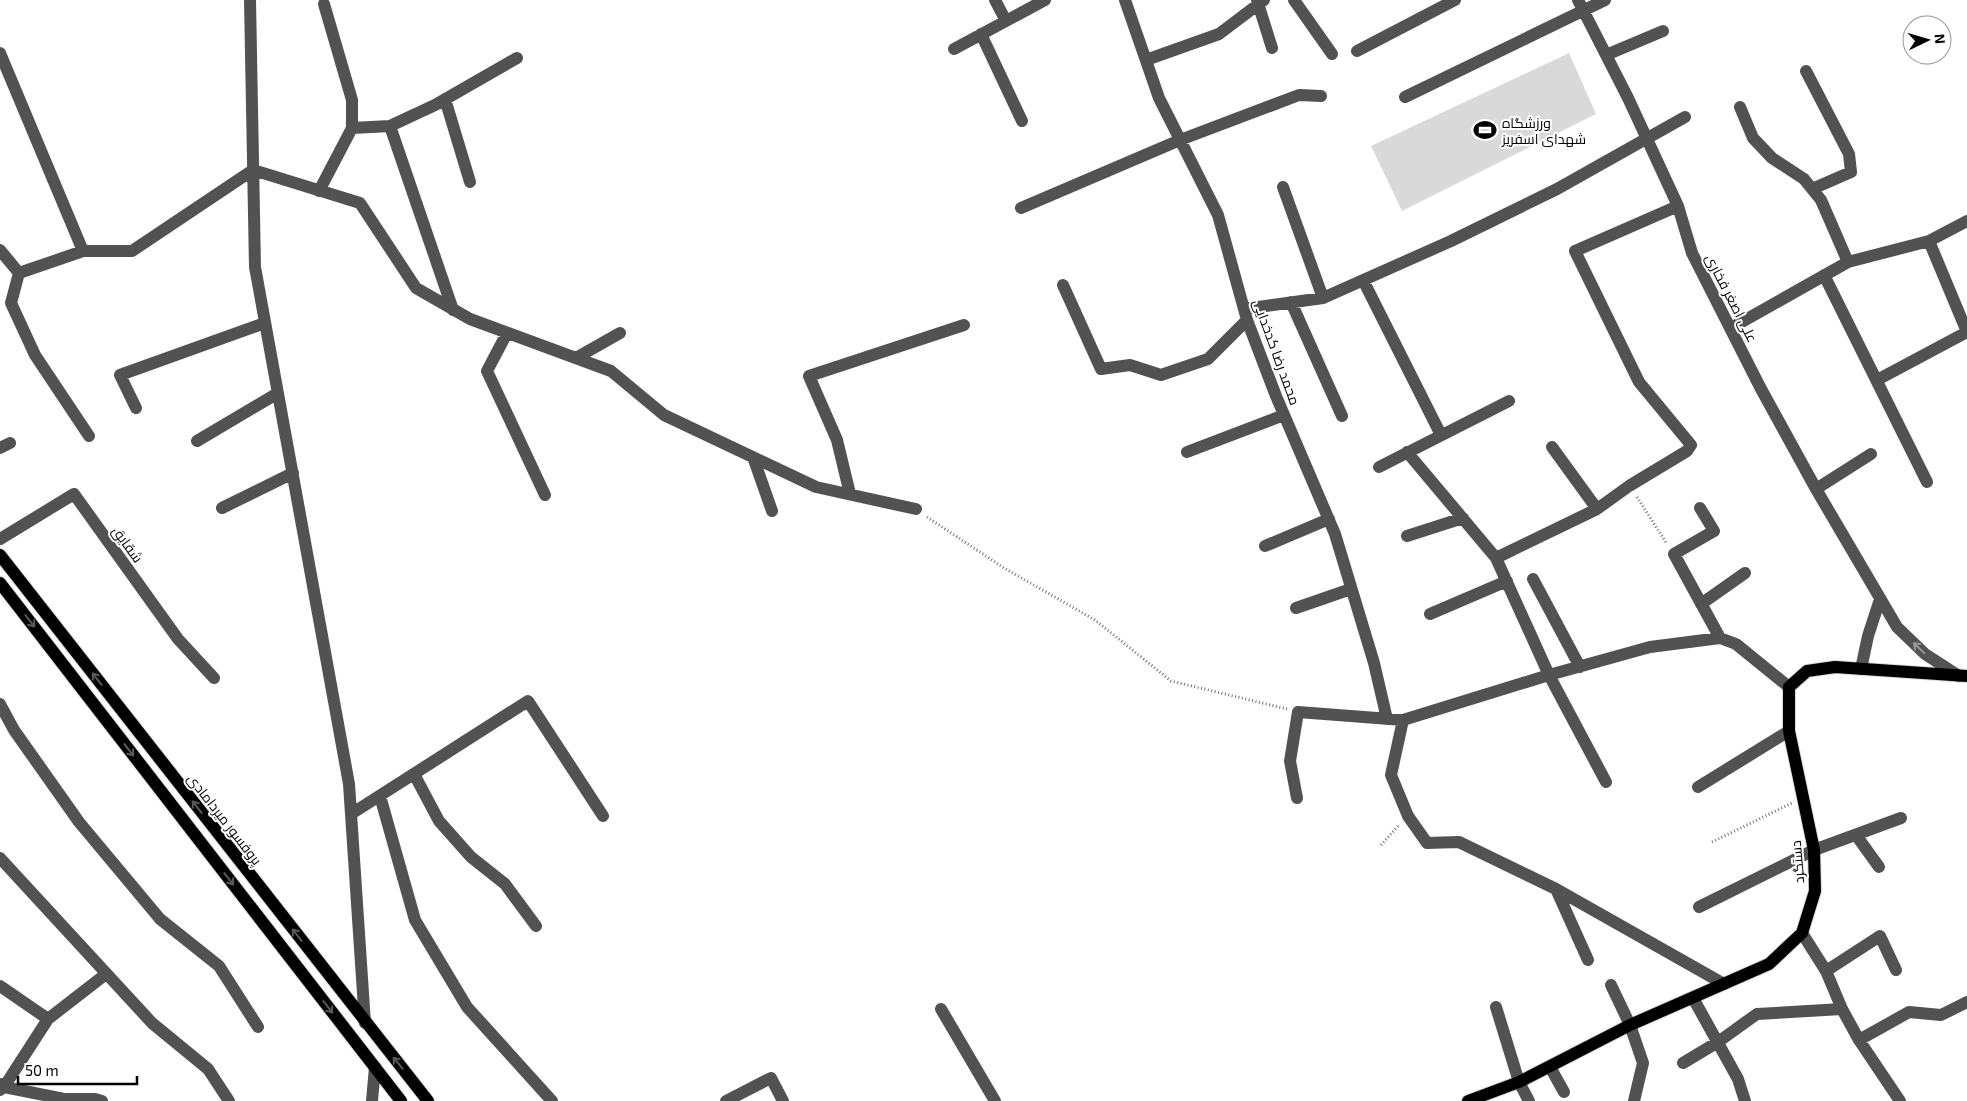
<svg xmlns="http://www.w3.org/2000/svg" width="1967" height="1101" viewBox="0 0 1967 1101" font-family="'Exo 2',Cairo,sans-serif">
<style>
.green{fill:#d9d9d9}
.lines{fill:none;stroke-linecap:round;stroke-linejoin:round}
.major-casing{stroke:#dbdbdb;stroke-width:14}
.path{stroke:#747474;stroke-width:3;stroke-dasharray:1 2.5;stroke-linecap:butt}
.minor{stroke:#525252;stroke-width:12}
.major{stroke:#000;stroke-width:12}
.oneway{stroke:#595959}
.oneway2{stroke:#979797}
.labels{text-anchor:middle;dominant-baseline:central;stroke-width:4;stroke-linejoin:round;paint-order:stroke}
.poi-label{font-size:14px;fill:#000;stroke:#fff;text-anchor:start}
.street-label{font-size:14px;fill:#000;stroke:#fff}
</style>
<rect width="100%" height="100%" fill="#fff"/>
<path class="green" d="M1569,53L1596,114L1402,211L1371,146Z"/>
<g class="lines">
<defs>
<path id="major" d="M0,555L428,1101
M0,583L401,1101
M1468,1101L1519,1082L1630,1025L1769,964L1802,933L1815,891L1814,850L1789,731V687L1807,671L1835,667L1967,676"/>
</defs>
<use href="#major" class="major-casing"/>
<path class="path" d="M1637,497L1667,544
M927,517L1004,568L1095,620L1171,681L1287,709
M1712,842L1792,803
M1381,845L1399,825"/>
<path class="minor" d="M250,0L255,267L349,784L365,1023
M995,0L1006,21
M1125,0L1159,98L1218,215L1247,320L1276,396L1335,534L1374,663L1387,719
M1257,0L1272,48
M1294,0L1332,54
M1578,0L1628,98L1678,206L1692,253L1760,387L1816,489L1897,627L1925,654L1959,676
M981,34L1022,121
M954,49L1045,0
M1357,51L1455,0
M0,53L83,251L19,273L0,250
M1606,55L1663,31
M1146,60L1219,34L1264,0
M1806,71L1849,154L1851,172L1812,189
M1405,97L1605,0
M445,99L470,182
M1740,107L1753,138L1772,158L1804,179L1821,200L1848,262
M390,126L453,310
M352,128L390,126L435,105L517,58
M1283,187L1323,298
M319,191L352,128V100L324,4
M1678,206L1575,251L1639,382L1691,445L1687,451L1629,486L1597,509L1496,558L1549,675L1650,647L1720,638L1736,644L1789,687
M1021,208L1180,140L1299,95L1321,96
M1929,241L1967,332
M83,251H132L253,170L360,203L416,288L470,319L611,371L664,415L816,487L916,509
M19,273L11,303L35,355L89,436
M1824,275L1927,482
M1363,280L1441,435
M1063,285L1101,369L1130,365L1161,375L1208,359L1247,320
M1291,302L1342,416
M1244,309L1323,298L1451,241L1557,189L1685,117
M1731,328L1848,262L1929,241L1967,221
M507,333L487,371L545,495
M576,358L620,333
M1877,380L1967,332
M136,408L120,375L265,323
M197,441L278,393
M1552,447L1597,509
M0,448L10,443
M1187,452L1284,415
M1407,452L1496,558
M753,457L772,511
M1379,467L1509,401
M1816,489L1871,454
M850,494L837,440L809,376L964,325
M222,508L293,473
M1700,508L1714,531L1674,554L1720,638
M1407,536L1463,518
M0,539L74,494L178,639L214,678
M1265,546L1329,519
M1533,579L1580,667
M1701,604L1745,573
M1296,608L1351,589
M1430,614L1507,581
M1861,669L1868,636L1880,599
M0,704L14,730L79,822L160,919L219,966L258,1027
M1403,720L1391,775L1408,816L1427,843L1459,842L1556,889L1724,984
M414,774L439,821L471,857L505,884L536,926
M1698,787L1789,731
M380,796L415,920L467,1007L552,1101
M1297,798L1290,761L1298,712L1403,720L1549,675L1606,782
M351,814L528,701L603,816
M1856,835L1879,867
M0,858L152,1023L208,1069L229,1101
M1556,889L1588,960
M1699,907L1814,850L1901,818
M1802,933L1826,971L1842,1009L1859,1040L1900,1101
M1826,971L1880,936L1896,970
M1611,985L1630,1025L1643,1063L1634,1101
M0,986L48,1019
M1693,998L1738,1079L1745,1101
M1496,1007L1519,1082L1529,1101
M941,1009L995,1101
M1859,1040L1909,1012L1941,1015L1967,1002
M1683,1063L1718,1042L1757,1014L1842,1009
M1550,1067L1564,1092
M0,1084L4,1087L64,1099H95L102,1101
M0,1090L4,1087L48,1019L106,974
M372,1101L375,1067
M726,1101L771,1078L783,1101"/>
<use href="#major" class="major"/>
</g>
<defs><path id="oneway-shaft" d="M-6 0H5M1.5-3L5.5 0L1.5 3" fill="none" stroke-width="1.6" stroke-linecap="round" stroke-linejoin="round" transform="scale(1.25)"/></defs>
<g class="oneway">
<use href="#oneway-shaft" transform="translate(30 621) rotate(52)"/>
<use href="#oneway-shaft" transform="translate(97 679) rotate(-128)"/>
<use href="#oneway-shaft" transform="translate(129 750) rotate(52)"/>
<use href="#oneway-shaft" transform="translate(197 807) rotate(-128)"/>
<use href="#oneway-shaft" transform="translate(229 879) rotate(52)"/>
<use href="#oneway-shaft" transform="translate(297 935) rotate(-128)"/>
<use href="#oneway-shaft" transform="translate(328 1007) rotate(52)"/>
<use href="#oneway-shaft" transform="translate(398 1063) rotate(-129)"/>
</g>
<use class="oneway2" href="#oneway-shaft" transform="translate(1919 648) rotate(-137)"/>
<defs>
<symbol id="stadium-bare" viewBox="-9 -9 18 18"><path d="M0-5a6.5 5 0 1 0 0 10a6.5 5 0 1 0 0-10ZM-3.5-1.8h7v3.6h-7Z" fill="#000" stroke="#fff" stroke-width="2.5" paint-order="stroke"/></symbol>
</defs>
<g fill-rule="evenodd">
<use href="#stadium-bare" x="1469" y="114" width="32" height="32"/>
</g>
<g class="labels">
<g class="poi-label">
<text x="1502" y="122">ورزشگاه<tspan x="1502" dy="16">شهدای اسفریز</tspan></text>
</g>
<g class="street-label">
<text transform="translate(1732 298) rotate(63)">علی اصغر فخاری</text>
<text transform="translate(1277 352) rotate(70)">محمد رضا کدخدایی</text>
<text transform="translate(128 544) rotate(54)">شقایق</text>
<text transform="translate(225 819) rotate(52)">پروفسور میردامادی</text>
<text transform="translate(1797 862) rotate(-95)">دستگرد</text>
</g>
</g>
<g transform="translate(1927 40) rotate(85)"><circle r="24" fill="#ffffff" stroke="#999999"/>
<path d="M0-4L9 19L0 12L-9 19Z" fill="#000000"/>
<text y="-8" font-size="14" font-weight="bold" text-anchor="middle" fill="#000000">N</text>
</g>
<path d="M18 1076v8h119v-8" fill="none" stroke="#000000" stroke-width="2.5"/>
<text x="25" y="1076" font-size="15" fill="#000000" stroke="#ffffff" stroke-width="4" paint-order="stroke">50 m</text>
</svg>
